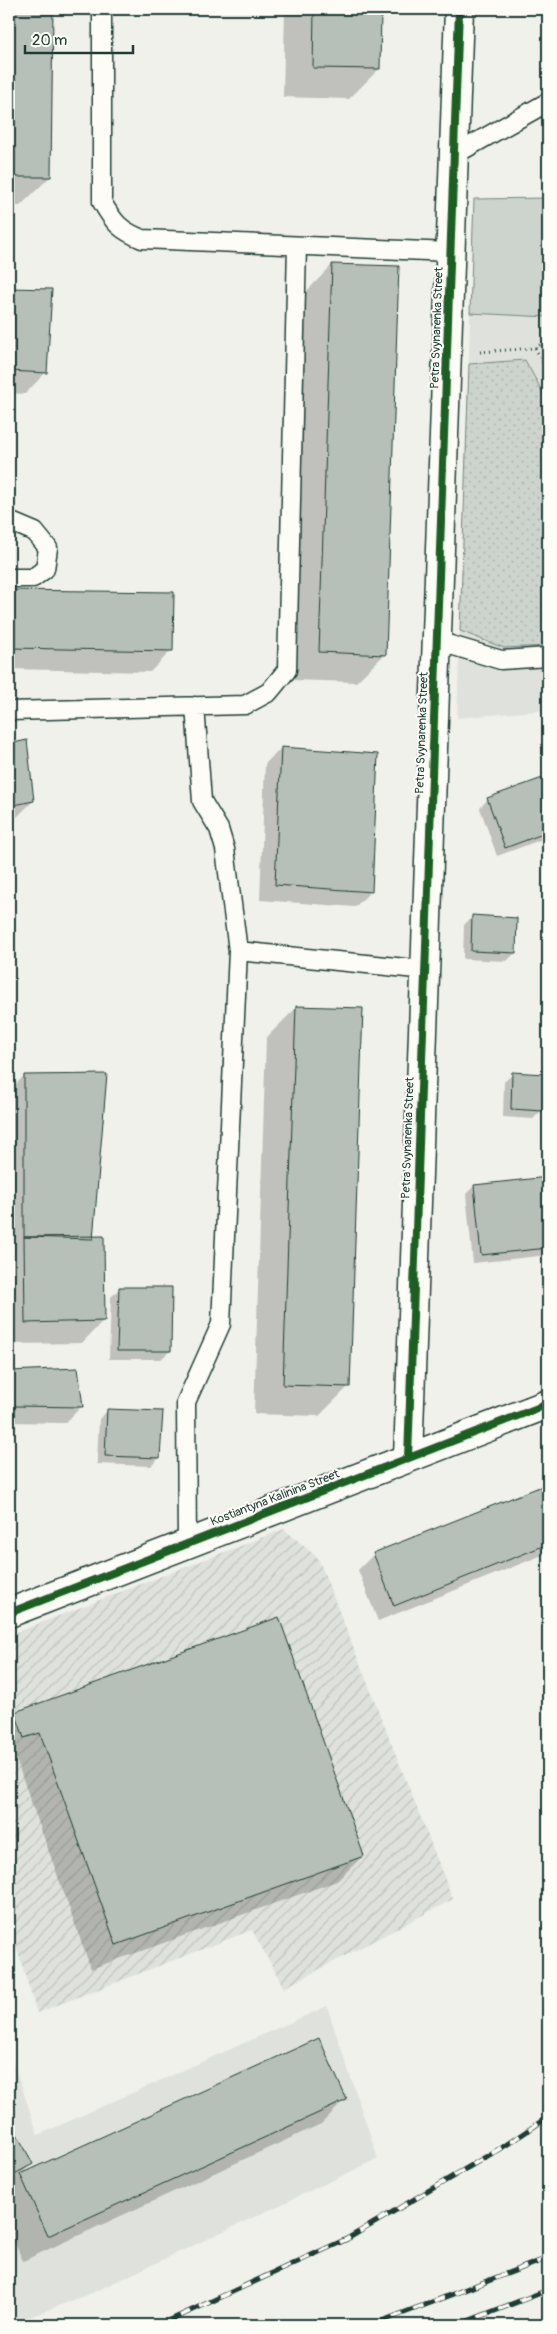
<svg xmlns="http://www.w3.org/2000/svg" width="557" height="2334" viewBox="0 0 557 2334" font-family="Pangolin,sans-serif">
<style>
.built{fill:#dfe2dc}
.industrial{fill:url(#industrial-furrows)}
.park{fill:url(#park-dots);stroke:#768880}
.garden{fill:#cdd3cd;stroke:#768880}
.shadow{fill:#0003}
.building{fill:#b6bfb8;stroke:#1f3d34}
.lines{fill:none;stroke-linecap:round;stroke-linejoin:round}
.service-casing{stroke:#1f3d34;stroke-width:21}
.minor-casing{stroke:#1f3d34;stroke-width:31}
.path{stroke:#1f3d34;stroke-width:3;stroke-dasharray:1 4;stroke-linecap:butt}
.service{stroke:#fdfcf7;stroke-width:18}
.minor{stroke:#fdfcf7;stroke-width:28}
.rail-casing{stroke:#1f3d34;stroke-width:5.5}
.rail{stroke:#fdfcf7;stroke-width:4;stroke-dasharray:11;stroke-linecap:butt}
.cycleway-casing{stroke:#fdfcf7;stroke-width:11}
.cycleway{stroke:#1b5e20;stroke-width:8}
.labels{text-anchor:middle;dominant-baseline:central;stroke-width:4;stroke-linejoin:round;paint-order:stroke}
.street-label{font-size:12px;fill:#1f3d34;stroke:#fdfcf7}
</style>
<defs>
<pattern id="industrial-furrows" width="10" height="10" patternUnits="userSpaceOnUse" patternTransform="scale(1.25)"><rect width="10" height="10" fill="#dfe2dc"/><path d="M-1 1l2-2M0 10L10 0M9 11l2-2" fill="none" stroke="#bfc3bd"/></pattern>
<pattern id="park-dots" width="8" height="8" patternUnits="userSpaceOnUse" patternTransform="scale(1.25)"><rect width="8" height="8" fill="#cdd3cd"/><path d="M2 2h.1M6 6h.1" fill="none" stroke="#b0b6b1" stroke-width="1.8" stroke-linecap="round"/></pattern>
</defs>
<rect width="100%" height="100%" fill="#f0f1eb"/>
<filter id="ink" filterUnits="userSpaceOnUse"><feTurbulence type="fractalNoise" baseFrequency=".02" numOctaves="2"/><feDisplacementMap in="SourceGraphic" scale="10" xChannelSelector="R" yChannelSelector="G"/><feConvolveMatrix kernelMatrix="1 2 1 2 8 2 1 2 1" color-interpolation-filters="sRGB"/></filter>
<g filter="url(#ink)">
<path class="built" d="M548,198V710L457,718L474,199Z
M327,2006L378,2159L92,2293L9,2325V2050L38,2135Z"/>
<path class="industrial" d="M284,1529L318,1558L453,1899L284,1988L252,1930L37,2013L9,1923V1635Z"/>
<path class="park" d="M525,360L548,402V646L504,648L460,631L469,364Z"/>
<path class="garden" d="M548,198V317L470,313L474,199Z"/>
<path class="shadow" d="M9,9H52L50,177L20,206H9Z
M285,9H380L379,69L349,99L283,97Z
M332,265L385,654L356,682L291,680L304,294Z
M9,289L51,291L46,372L25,394L9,393Z
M9,591L173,594L172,650L150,672L9,669Z
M26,742L33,801L17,817L9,818V745Z
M281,748L371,891L355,907L260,900L265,764Z
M548,778V837L497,856L480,808L488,799Z
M473,916L515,953L507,961L463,959L464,925Z
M296,1008L349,1386L319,1416L254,1414L266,1038Z
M513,1074L542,1110L533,1119L503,1117L504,1082Z
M24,1076L92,1237L103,1321L82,1343L9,1344V1091Z
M548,1178V1255L473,1263L466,1194L474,1186Z
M119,1289L170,1351L161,1359H109L111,1297Z
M77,1369L81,1407L65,1423L9,1422V1372Z
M108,1410L159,1458L151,1466L97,1464L99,1419Z
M541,1487L548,1505V1551L545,1554L378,1621L358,1570L374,1554Z
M16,1713L363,1856L337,1881L91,1969L15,1757L9,1759V1720Z
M319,2040L346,2099L321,2124L23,2261L9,2230V2121L31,2164L20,2175Z"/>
<path class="building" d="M9,9H53L51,177H9Z
M314,9H381L380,69L313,68Z
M332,264L399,266L386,655L319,652Z
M9,288L52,289L47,373L9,371Z
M9,590L174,592L173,651L9,648Z
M27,740L34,801L9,806V744Z
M281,747L378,754L372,892L275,885Z
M548,776V832L505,848L487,798Z
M472,915L517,918L516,953L471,951Z
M296,1006L363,1008L350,1387L283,1385Z
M512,1072L544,1074L543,1111L511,1109Z
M107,1074L93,1239L24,1237V1075Z
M548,1177V1248L481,1255L474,1185Z
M104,1236L105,1321L25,1323L24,1237Z
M119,1287H172L171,1351H117Z
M78,1368L83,1407L15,1406L9,1371Z
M107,1409L163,1411L160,1458L105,1456Z
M542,1486L548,1501V1544L394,1606L373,1553Z
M279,1617L364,1856L116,1945L40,1733L24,1738L15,1712Z
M319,2038L347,2100L48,2236L20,2174Z
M9,2119L33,2164L9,2177Z"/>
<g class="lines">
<defs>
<path id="service" d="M102,9V202C114,223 120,230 142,239L450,252
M454,155L548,102
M9,521L35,532L48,548L45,569L33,578H9
M437,641L501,660L548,657
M9,711L245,705L269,692L287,670L297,246
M238,951L426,970
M187,1544L186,1402L221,1324L238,951L225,849L219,829L202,801L195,706"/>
<path id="minor" d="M408,1458L459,9
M9,1613L548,1404"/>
</defs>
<use href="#service" class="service-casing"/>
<use href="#minor" class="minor-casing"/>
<path class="path" d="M535,348L548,340
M480,352L535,348L548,372"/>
<use href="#service" class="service"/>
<use href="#minor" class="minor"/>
<defs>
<path id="rail" d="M160,2325L347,2239L506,2145L548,2117
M372,2325L548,2258
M458,2325L548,2290"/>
</defs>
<use href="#rail" class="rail-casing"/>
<use href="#rail" class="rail"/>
<defs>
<path id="cycleway" d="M408,1458L459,9
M9,1613L548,1404"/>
</defs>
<use href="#cycleway" class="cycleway-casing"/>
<use href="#cycleway" class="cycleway"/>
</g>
</g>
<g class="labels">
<g class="street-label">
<text transform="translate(437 328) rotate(-88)">Petra Svynarenka Street</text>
<text transform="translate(422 733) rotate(-88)">Petra Svynarenka Street</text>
<text transform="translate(408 1138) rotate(-88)">Petra Svynarenka Street</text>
<text transform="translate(275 1498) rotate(-21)">Kostiantyna Kalinina Street</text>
</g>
</g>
<rect width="557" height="2334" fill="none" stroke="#fdfcf7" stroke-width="30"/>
<rect x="15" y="15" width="527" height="2304" fill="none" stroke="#1f3d34" stroke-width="2" filter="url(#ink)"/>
<path d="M25 45v8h108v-8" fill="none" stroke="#1f3d34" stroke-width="2.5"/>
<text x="32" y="45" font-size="15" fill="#1f3d34" stroke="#fdfcf7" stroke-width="4" paint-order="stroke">20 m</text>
</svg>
